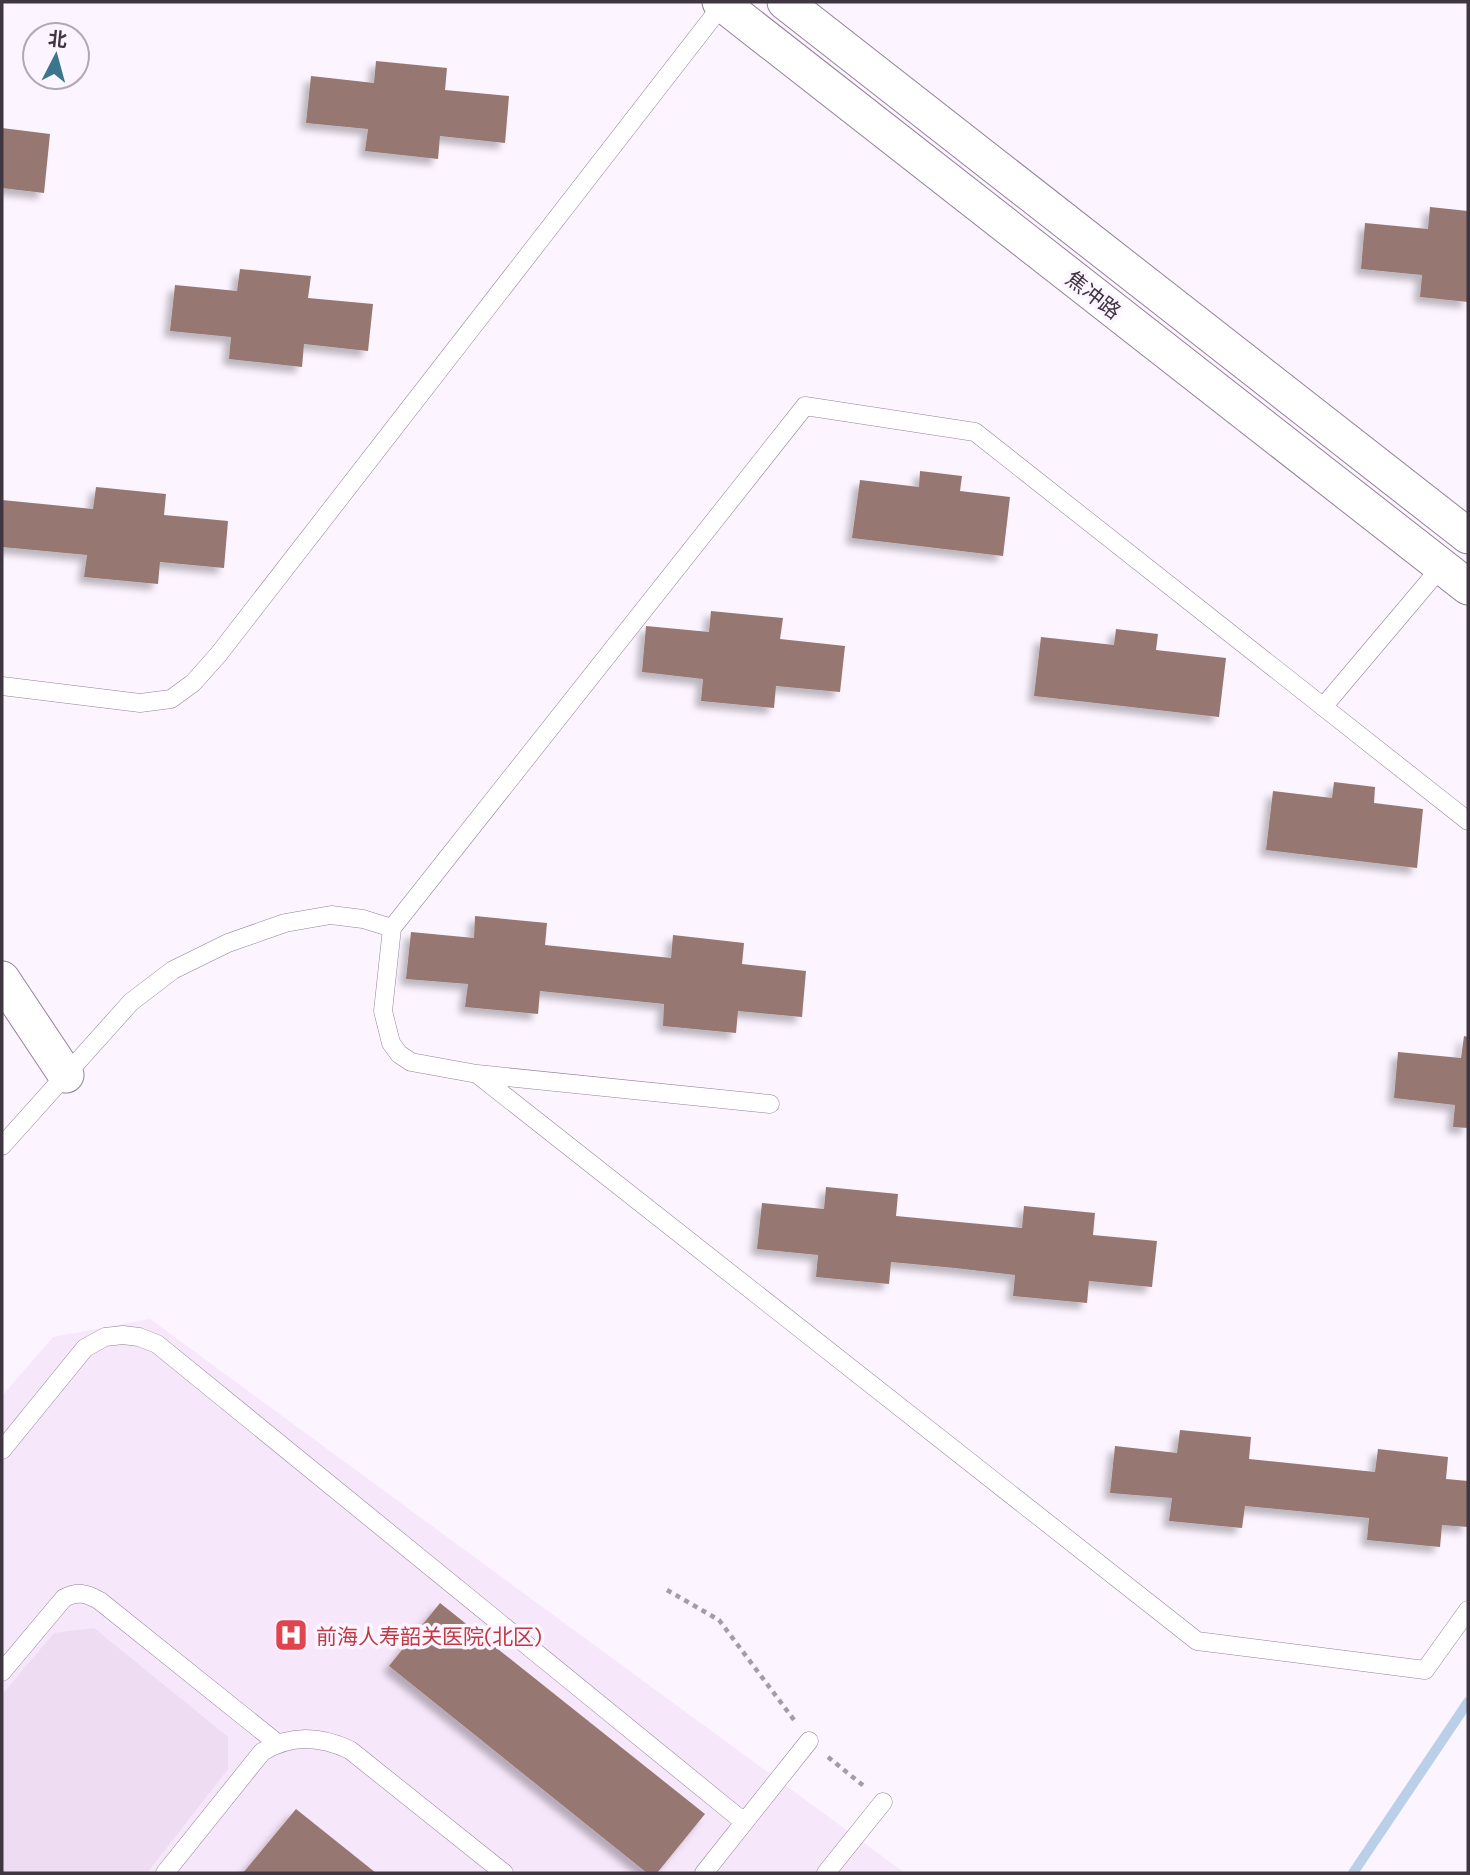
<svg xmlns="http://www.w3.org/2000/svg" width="1470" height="1875" viewBox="0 0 1470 1875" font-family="Commissioner,'Noto Sans SC',sans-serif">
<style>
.built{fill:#f7e7fb}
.green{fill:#eedcf3}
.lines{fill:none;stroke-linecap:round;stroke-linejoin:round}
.stream{stroke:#bad0e8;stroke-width:10}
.building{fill:#977771;filter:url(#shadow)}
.service-casing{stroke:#94819a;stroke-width:19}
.minor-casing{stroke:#94819a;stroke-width:37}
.path{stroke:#a49ca7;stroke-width:4.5;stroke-dasharray:5 5;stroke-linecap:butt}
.service{stroke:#fff;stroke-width:18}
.minor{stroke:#fff;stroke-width:35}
.labels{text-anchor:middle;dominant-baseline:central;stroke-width:7;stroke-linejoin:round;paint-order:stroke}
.street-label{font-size:21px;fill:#3f3641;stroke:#fcf4ff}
.health-label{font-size:21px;fill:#be3a42;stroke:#fcf4ff;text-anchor:start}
</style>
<defs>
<filter id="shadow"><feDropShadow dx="-6" dy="6" stdDeviation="3.5" flood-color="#0004"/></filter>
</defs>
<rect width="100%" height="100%" fill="#fcf4ff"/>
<path class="built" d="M150,1319L905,1873H2V1396L53,1337Z"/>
<path class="green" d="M94,1628L228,1737V1769L147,1873H2V1695L54,1633Z"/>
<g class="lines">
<path class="stream" d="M1353,1873L1468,1702"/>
</g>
<path class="building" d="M376,61L447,68L445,90L509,96L505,143L440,136L438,159L365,151L368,129L306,123L311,76L374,83Z
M2,128L50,134L44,193L2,188Z
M1430,207L1468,211V302L1420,297L1422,275L1361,269L1365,223L1428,229Z
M240,269L311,276L308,298L373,304L368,351L304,344L302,367L229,359L231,337L170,331L175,285L237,291Z
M920,471L962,476L960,491L1010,497L1003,556L852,538L860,480L919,487Z
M96,487L166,494L164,515L228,521L224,568L160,562L158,584L84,577L87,555L2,547V500L93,509Z
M711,611L783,618L780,639L845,646L840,692L776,686L774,708L701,701L703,679L642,672L646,626L709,632Z
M1116,629L1158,634L1156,650L1226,658L1219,717L1034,696L1041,637L1114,645Z
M1334,782L1375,787L1374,803L1423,809L1417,868L1266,850L1273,791L1332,798Z
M475,916L547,923L545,945L671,958L673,935L744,943L742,964L806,971L802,1017L738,1011L736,1033L663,1026L664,1004L540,991L538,1014L465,1007L468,984L406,979L411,932L474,938Z
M1464,1036L1468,1037V1128L1453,1127L1455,1105L1394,1098L1398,1052L1461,1058Z
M826,1187L898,1194L896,1216L1022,1228L1024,1206L1095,1213L1093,1235L1157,1241L1152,1287L1089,1281L1087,1303L1013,1296L1015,1275L955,1268L891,1262L889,1284L816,1277L818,1255L757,1249L762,1203L824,1209Z
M1180,1430L1251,1437L1249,1459L1375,1472L1378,1449L1448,1457L1446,1479L1468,1481V1527L1442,1525L1440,1547L1367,1540L1369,1518L1245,1506L1242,1528L1169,1521L1172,1498L1110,1493L1115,1446L1177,1453Z
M440,1603L705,1814L657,1873H647L389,1666Z
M296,1809L376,1873H243Z"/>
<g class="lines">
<defs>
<path id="service" d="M2,686L140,703L171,699L193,683L218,655L723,4
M1323,707L1442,566
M477,1074L1197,1641L1425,1670L1468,1610
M770,1104L477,1074L411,1062L399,1054L391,1043L383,1011L392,928L805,406L975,432L1468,821
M2,1146L131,1002L173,970L228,943L285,923L331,915L363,919L392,928
M2,1450L85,1348L105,1337L123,1335L139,1337L157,1344L744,1822
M2,1672L64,1598C78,1591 86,1593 100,1601L277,1743
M165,1873L262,1752C291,1734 320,1736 350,1750L504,1873
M704,1873L809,1741
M826,1873L883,1802"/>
<path id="minor" d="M720,2L1468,587
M785,2L1468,536
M2,979L66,1075"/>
</defs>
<use href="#service" class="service-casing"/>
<use href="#minor" class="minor-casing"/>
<path class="path" d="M667,1590L719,1620L794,1720
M828,1757L865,1787"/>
<use href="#service" class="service"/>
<use href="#minor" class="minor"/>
</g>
<defs>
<symbol id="hospital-square" viewBox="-11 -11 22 22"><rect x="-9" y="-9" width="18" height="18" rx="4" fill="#e0444e" stroke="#fcf4ff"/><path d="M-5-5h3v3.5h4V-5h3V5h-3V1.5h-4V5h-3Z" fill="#fff"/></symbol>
</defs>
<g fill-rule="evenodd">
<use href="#hospital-square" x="272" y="1616" width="38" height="38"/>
</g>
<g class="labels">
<g class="street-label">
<text transform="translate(1094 294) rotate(38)">焦冲路</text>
</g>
<g class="health-label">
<text x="316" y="1635">前海人寿韶关医院(北区)</text>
</g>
</g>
<rect width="1470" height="1875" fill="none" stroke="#3f3641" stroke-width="7"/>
<g transform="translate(56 56) rotate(6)"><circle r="33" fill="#fcf4ff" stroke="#b0a8b3" stroke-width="2"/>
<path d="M0-5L12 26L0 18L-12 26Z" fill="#3c768e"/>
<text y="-10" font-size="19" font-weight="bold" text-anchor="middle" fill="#3f3641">北</text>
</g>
</svg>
